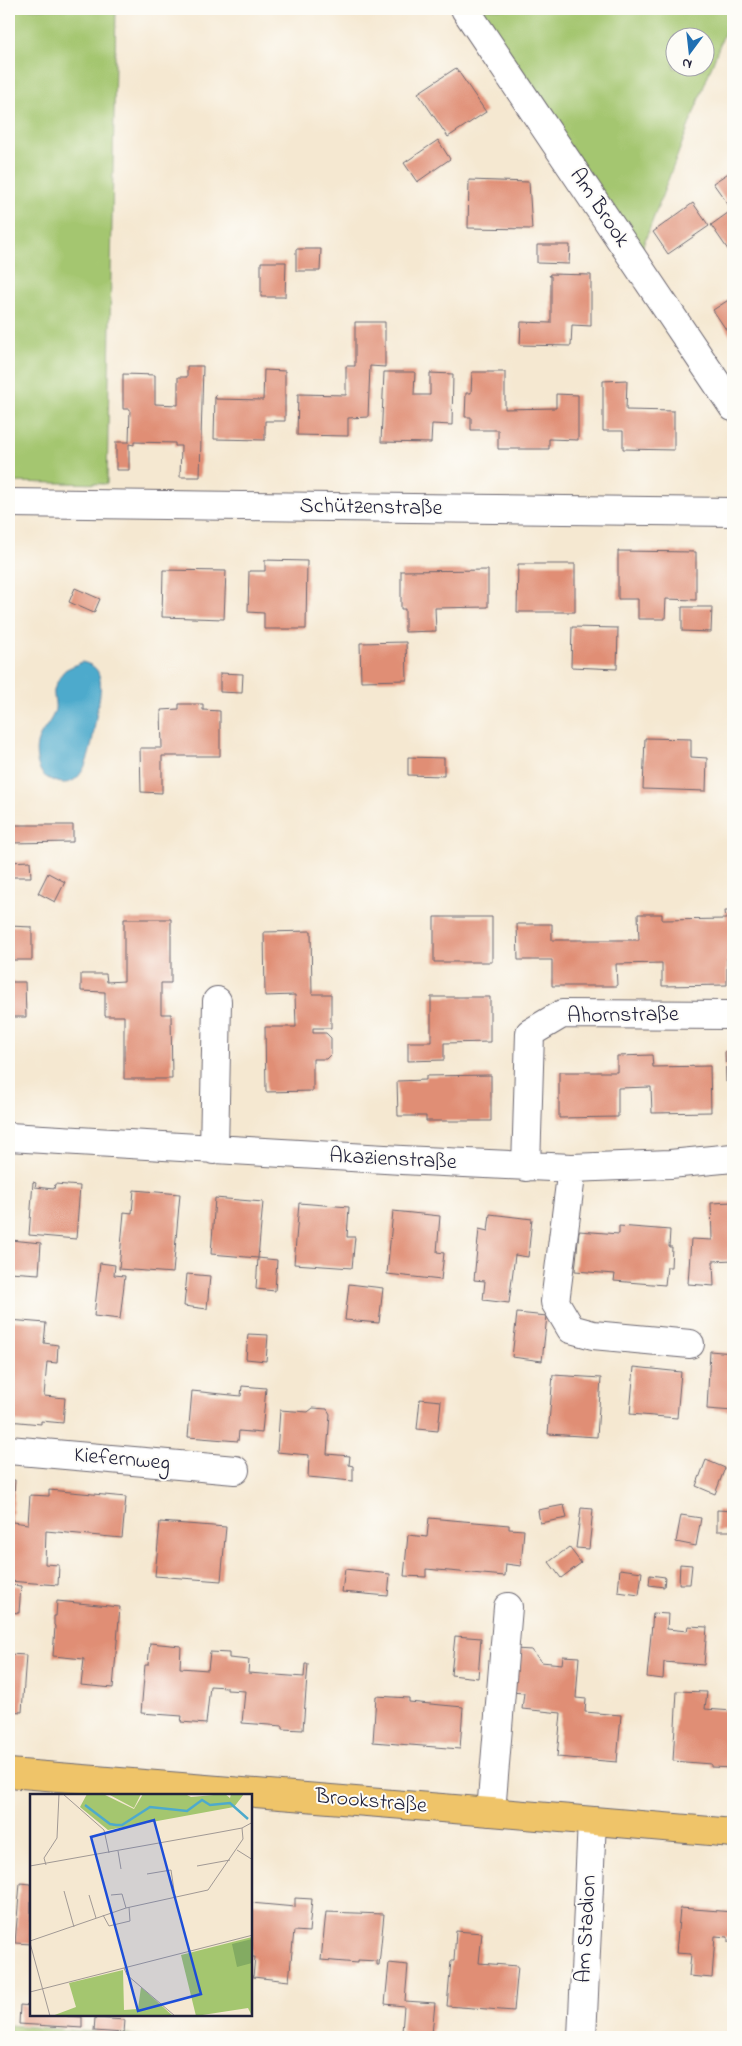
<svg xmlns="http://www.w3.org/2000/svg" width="742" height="2046" viewBox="0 0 742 2046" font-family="'Indie Flower',sans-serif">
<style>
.green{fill:#a4c66f;stroke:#637455;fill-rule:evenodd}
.water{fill:#4eaacc;stroke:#386684}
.building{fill:#e08e74}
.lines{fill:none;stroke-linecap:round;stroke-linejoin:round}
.minor-casing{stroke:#6c6770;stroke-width:30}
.major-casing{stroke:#6c6770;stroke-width:30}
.minor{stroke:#fff;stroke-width:28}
.major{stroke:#efc469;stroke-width:28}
.labels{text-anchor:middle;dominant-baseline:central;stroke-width:4;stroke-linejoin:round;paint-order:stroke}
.street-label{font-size:22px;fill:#22223b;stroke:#fdfcf7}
.inset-river{fill:none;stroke:#4eaacc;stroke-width:2.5}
.inset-road{fill:none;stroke:#a19995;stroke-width:1}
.view{fill:#1d4ed8;fill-opacity:0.15;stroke:#1d4ed8;stroke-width:2.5}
.inset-edge{fill:none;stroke:#22223b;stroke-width:2.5}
</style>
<rect width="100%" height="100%" fill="#fdfcf7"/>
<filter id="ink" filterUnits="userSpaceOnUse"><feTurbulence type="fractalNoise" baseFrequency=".02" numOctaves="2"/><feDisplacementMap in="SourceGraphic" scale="10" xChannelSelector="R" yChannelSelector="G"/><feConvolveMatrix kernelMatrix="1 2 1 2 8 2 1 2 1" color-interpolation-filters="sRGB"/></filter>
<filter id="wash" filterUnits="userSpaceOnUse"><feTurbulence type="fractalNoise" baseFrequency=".0096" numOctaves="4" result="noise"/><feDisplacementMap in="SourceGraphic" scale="20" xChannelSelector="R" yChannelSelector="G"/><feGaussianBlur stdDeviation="1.12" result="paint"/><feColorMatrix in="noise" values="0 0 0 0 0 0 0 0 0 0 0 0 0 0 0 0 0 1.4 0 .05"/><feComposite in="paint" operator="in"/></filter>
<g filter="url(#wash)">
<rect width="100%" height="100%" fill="#f5e8d1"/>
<path class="green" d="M9,9H116L107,484L9,482Z
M478,9H733V18H730L639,256ZM674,38H704V68H674Z
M9,2025L157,2037H9Z"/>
<path class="water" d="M82,662C90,664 97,667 99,675C103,688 98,704 96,717C92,743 87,802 46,777C41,774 38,766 37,761C33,735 45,733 54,713C57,705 53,698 54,690C55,686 61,673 65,670C69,667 77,665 82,662Z"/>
<g id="blocks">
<path class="building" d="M456,68L486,112L448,137L418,93Z
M438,140L450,159L417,182L404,163Z
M733,170V257L711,225L732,210L713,183Z
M469,180L529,182L532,229L468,228Z
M693,203L709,226L668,254L653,232Z
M537,245H570L569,264L537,263Z
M296,249H321L320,271H296Z
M261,262H286L285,297H261Z
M550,274L591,275V326L572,325L571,346L520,345L521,322L551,323V276H549Z
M733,297V340L713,310Z
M355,322H385V367L370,366L368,417L348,418V436L297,435L298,394L346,395V366H355Z
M187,366H203L200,477H180L181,446H175V443L134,442V445L129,444V470H116V442H129L130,409H123V374L155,375V404L178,405V377H187Z
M264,370L285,371V421H265V440L214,439L215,395L216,399L263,400Z
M384,372H415L414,395H430V373L453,374L452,425L432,424L431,443L381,442Z
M472,372H505V409L556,408V394L578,395V440L549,439V449H498V430H471V417H465L466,393H471Z
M627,380L626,410L674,411V450L623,449V431H603V381Z
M618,551L696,552V600L666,599L665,619H638V599H618Z
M265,560L307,561L306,629H264V613L248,612L249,571H265Z
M518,564H575V612H517Z
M163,570L226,571L224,619L162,617Z
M488,570V607L435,608L436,631L405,632V609H401V571Z
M75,588L100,599L94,613L69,602Z
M682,607H712L711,632L682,631Z
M572,627L618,628L617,669L571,667Z
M406,642L407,680L361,681L360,643Z
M220,673L243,674L242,693L220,692Z
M179,704H203V710L220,711V756H162V793L141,792L140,748H162L161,710L179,709Z
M645,738L691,739V757L707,758L706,791L643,789Z
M408,757L444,758V776L408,775Z
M9,825H73V842L9,843Z
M30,861L31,877H9V862Z
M48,873L65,882L55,902L38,893Z
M725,911H733V957L727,958V985L662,986V963L616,964L617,986H552V960H518L517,924H552V940H639L638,914H662V920L726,919Z
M434,917H492V962H434Z
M124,919H171V983H161V1014H171L172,1079H124V1016H105V992L81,991V974H106L107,982L124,981Z
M9,926L32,927V960H9Z
M311,931L312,994H331V1028H313V1033H326L331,1038V1054L326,1059H313V1091L266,1092L265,1027H296L295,995L265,996L264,932Z
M9,982H25L26,1017H9Z
M431,997H490V1042L444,1043V1060L408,1061V1042H431Z
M725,1051H733V1082H726Z
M652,1055L653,1067L710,1066L711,1112L652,1113L651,1087L618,1088V1117L559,1118V1072H617V1056Z
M491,1075V1121H426V1116H398L397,1081L426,1080V1076Z
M33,1182L36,1183L35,1187L54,1189L55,1184L80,1186L76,1239L29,1235Z
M134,1190L180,1194L173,1273L119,1269L124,1212L132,1213Z
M215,1198L263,1202L258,1258L211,1254Z
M733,1202V1260L713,1261L714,1286L688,1284L691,1239L712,1240L711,1203Z
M299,1203L349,1207L347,1237H355L352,1268L294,1264Z
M393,1211L440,1216L437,1252L444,1253L441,1280L387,1274Z
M490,1214L532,1219L528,1257L515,1255L509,1303L483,1300L485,1281L474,1280L479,1229L488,1231Z
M619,1226L670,1230L669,1247H672L671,1267H667L665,1285L614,1281L615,1274L575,1271L579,1231L619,1234Z
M11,1240L41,1243L39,1274L9,1272Z
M258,1258L277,1260L275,1291L256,1289Z
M100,1263L115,1265L114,1275L125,1276L120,1319L94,1316Z
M187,1274L210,1276L207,1309L184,1306Z
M349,1284L383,1288L379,1323L345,1320Z
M517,1313L547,1316L542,1361L512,1357Z
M9,1320L46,1323L44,1343L58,1345L57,1363L47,1362L44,1396L65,1398L63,1423L41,1421V1424L9,1421Z
M248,1334L268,1335L266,1361L246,1359Z
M710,1351L733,1353V1411L707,1409Z
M634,1367L681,1372L677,1418L630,1414Z
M553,1375L601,1378L597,1437L548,1434Z
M242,1386L266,1388L262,1433L239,1431L238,1441L188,1437L192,1391L241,1396Z
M420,1399L441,1401L438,1431L417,1429Z
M313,1408L327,1409L330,1414L327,1454L350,1456L349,1465L353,1466V1481L308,1477L309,1455L277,1452L280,1410L308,1412Z
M706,1460L725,1468L715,1494L696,1486Z
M9,1480H15L12,1522L28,1524L30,1495L49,1496V1490L126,1497L122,1538L46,1531L45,1564L59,1565L58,1585L9,1581Z
M564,1505L567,1518L540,1523L538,1510Z
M581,1508L593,1509L589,1549L576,1548Z
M717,1510L733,1511V1531H717Z
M681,1515L701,1518L696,1546L676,1542Z
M429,1518L509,1525V1529L524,1530L521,1566L506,1564L505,1576L426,1569V1577L404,1576L408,1535L427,1537Z
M160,1522L226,1527L221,1581L155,1576Z
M569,1547L581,1563L561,1578L549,1562Z
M680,1564L692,1565L690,1584H679Z
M345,1569L390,1574L388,1596L342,1592Z
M620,1569L642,1572L639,1595L618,1592Z
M650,1575L665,1577L664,1587L649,1585Z
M9,1585L21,1586L19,1613L9,1612Z
M57,1601L120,1607L113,1688L81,1685L84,1659L53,1656L55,1626L54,1625V1616H56Z
M653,1613L668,1614L667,1629L687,1631L688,1626L707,1627L704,1665L664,1662L663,1679L647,1677Z
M455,1636L481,1638L478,1678L451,1675Z
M150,1643L181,1646L180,1668L208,1670L210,1652L229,1653V1658L249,1660L248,1673L304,1677L305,1664H308L303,1730L283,1729V1726L242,1723L245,1691L227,1690V1687L210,1686L206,1724L181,1722L182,1716L141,1713L145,1665H148Z
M514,1649L532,1650L541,1662L562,1664L563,1656L579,1657L576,1698L586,1699L585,1712L621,1715L617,1762L557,1757L561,1713L522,1709L524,1693L510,1692Z
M9,1654L26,1655L22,1712L9,1711Z
M677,1691L707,1692L705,1709L733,1711V1768L711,1767V1764L673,1761Z
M376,1696L409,1698V1702L463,1707L460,1749L373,1742Z
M20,1883L31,1884V1944L15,1943Z
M295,1898L312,1899L309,1932L294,1931L289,1981L253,1977L255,1957H251V1903L295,1907Z
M680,1908L733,1912V1942H728V1937L715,1936L712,1978L689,1976L691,1954L676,1953Z
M326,1912L384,1914L379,1965H377V1961L358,1960V1963L321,1960Z
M456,1931L482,1933L479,1963L518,1966L514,2011L447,2006L451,1961H454Z
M389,1963L408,1965L405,2001L435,2003L432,2034L402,2032L404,2006L385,2004Z
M20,2005L31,2006V2015H67V2016L82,2017V2028L19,2024Z
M95,2018L125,2020L124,2033L94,2031Z"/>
</g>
</g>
<g filter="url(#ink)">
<use href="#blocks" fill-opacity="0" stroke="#6c6770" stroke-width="1"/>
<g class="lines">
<defs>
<path id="minor" d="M465,9L733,407
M9,503L733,512
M9,1137L402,1160L572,1168L670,1164L733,1158
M214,1150L217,1001
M526,1167L530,1033L562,1014L733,1015
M572,1168L555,1302L571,1329L593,1335L690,1344
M9,1450L235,1470
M491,1812L508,1607
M582,2037L592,1821"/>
<path id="major" d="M9,1773L491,1812L733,1833"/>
</defs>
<use href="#minor" class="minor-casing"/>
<use href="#major" class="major-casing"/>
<use href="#minor" class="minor"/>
<use href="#major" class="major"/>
</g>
</g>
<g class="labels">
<g class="street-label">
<text transform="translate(599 208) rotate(56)">Am Brook</text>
<text transform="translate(371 508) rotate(1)">Schützenstraße</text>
<text transform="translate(623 1016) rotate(-1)">Ahornstraße</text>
<text transform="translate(393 1160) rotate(3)">Akazienstraße</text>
<text transform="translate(122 1460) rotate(5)">Kiefernweg</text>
<text transform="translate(371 1802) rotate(5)">Brookstraße</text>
<text transform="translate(587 1929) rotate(-87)">Am Stadion</text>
</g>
</g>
<g transform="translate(30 1794)">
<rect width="222" height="222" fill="#f5e8d1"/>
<path d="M57,0H73L104,15L113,0H155L161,3L195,0L200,4L201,0H214L204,13L78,36L50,13ZM78,0H111L104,14ZM222,143V222L218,214L166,222L151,161ZM93,176L94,216L108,215L111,193L143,222H22L46,213L39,189Z" fill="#a4c66f"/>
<path d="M222,145V169L207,173L202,150Z" fill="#83ab62"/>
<path class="inset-river" d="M55,11L80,30L86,31H92L120,13L157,17L172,6L180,11L200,9L218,25"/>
<path class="inset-road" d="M33,0L74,36L79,59M207,56L223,66M88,57L91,75M16,71L14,64L27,44L29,0M0,72L185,39L212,34L223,28M167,72L200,66M117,80L141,76L145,103M34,97L44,133M59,101L66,124M81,101L92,100L96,114M73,121L79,132L100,127L99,113M0,147L96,114L178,96L213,45L212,34M0,149L20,222M94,174L97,181L145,222M0,198L223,141"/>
<path class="view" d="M124,26L171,200L108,217L61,43Z"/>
<rect width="222" height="222" class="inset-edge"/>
</g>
<rect width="742" height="2046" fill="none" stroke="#fdfcf7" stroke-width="30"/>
<g transform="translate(690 52) rotate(195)"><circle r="24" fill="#fdfcf7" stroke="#a5a5ac"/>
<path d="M0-4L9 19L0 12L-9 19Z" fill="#1f6fb2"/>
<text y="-8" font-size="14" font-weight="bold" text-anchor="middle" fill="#22223b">N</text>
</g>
</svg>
